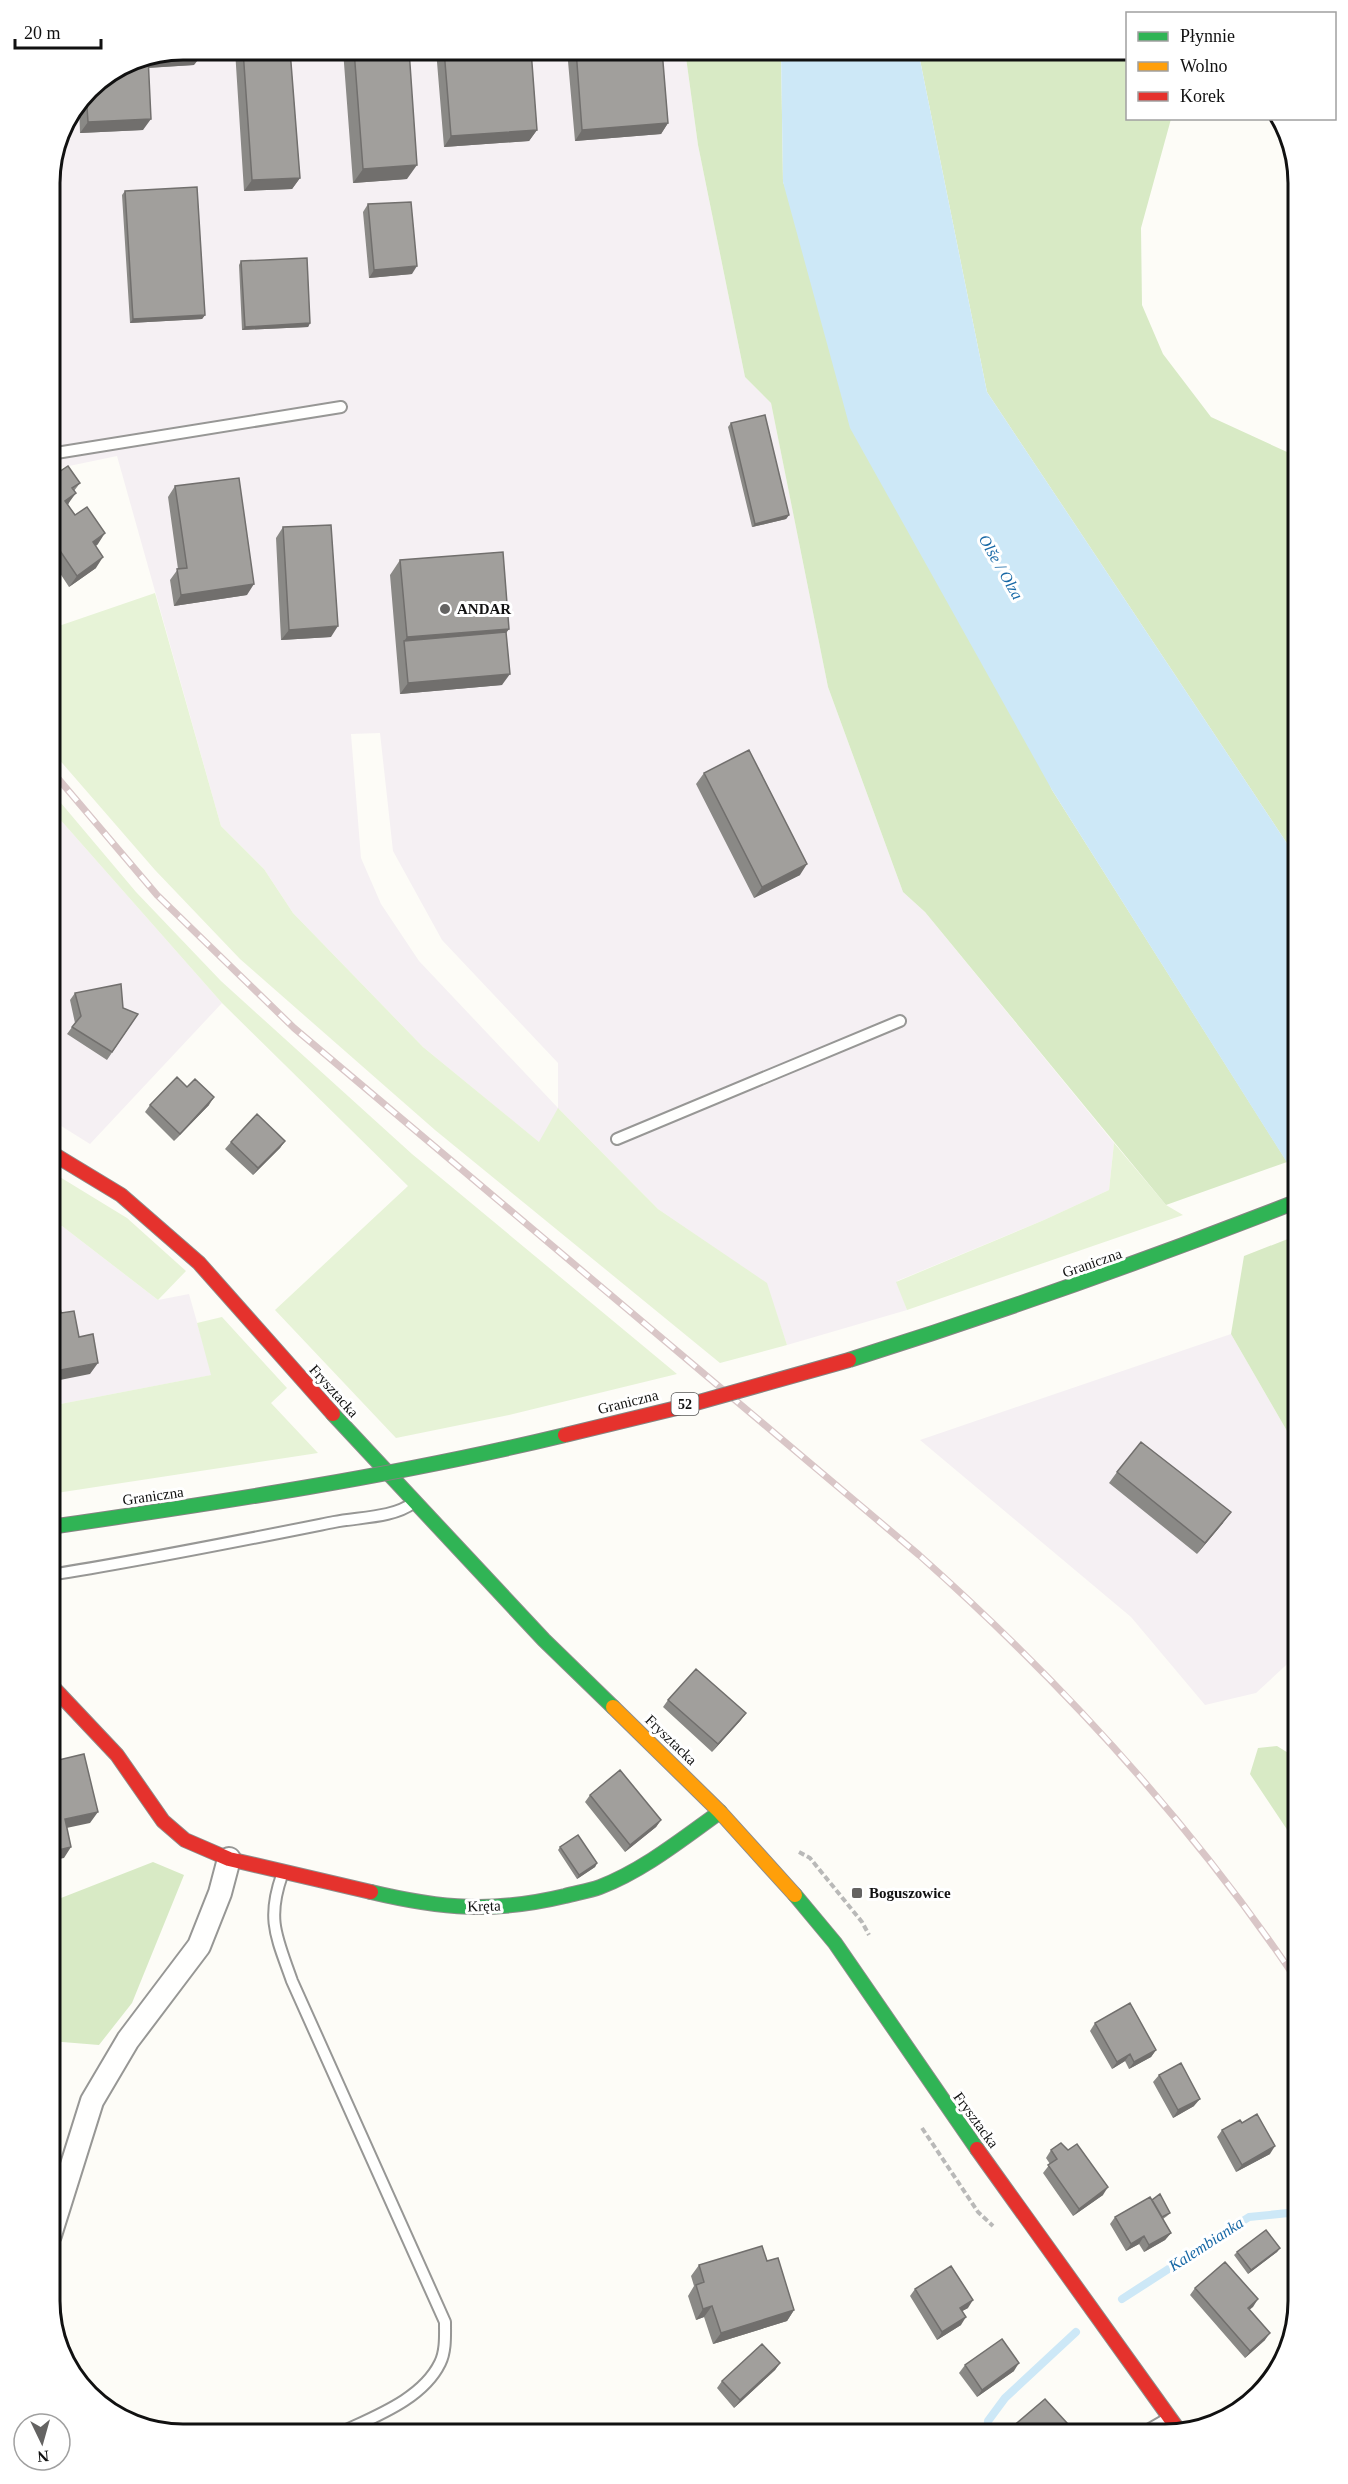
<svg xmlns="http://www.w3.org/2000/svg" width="1348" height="2484" viewBox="0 0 1348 2484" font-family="Georgia,serif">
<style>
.industrial{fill:#f5f0f3;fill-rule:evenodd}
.green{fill:#e7f3d7}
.forest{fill:#d8eac5}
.water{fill:#cde8f7}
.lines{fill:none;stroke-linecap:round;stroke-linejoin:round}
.stream{stroke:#cde8f7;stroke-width:8}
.lane-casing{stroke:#979795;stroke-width:14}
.street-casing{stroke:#979795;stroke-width:26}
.fast-casing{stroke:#8e8d8b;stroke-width:16}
.slow-casing{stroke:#8e8d8b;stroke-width:16}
.jam-casing{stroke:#8e8d8b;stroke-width:16}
.path{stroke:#b9b9b8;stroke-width:4;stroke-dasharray:6 3;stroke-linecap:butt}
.lane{stroke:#fffffe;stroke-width:10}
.street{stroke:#fffffe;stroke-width:22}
.fast{stroke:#30b455;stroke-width:14}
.slow{stroke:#ff9f0a;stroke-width:14}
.jam{stroke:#e5322d;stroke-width:14}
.rail-casing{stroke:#d9c6c7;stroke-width:7}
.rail{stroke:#fff;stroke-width:4.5;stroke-dasharray:14;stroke-linecap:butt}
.fast-bridge-casing{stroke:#858482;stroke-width:16;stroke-linecap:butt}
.jam-bridge-casing{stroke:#858482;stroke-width:16;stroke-linecap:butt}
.fast-bridge{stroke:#30b455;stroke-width:14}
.jam-bridge{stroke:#e5322d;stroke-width:14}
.wall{fill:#8a8986}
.shaded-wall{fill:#716f6d}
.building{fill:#a19f9c;stroke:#716f6d;stroke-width:1.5}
.poi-dot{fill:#646362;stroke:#fff;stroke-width:2}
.labels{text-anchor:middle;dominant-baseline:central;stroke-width:6;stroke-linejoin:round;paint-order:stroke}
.shield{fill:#fff;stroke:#585858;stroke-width:1.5}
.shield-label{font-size:14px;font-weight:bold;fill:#111}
.poi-label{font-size:15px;font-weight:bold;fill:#111;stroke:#fff;text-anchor:start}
.street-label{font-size:15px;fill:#111;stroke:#fff}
.water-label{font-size:16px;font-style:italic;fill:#1768a6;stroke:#fff}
.rim{fill:none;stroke:#111;stroke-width:3}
</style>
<rect width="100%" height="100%" fill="#fdfcf7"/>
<path class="industrial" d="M183,50H685L698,145L745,377L771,403L828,687L903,892L925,912L1114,1143L1109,1190L1044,1220L897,1281L907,1310L787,1345L766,1283L658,1209L559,1109L540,1143L423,1047L293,913L264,869L221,826L117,456L50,470V174L63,124L89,88ZM380,733L393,851L442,940L558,1063V1108L419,961L381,904L361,858L351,734Z
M50,808L222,1003L90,1144L50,1119Z
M62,1226L158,1300L189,1294L212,1375L50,1406V1229Z
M1231,1334L1298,1450V1654L1256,1693L1205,1705L1131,1617L920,1440Z"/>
<path class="green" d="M155,593L221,826L264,869L293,913L423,1047L539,1142L558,1108L658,1209L767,1283L787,1345L720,1363L435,1130L240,959L155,870L50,749V629Z
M50,790L136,892L221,981L412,1154L677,1374L509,1415L396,1438L275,1310L408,1186L222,1003L50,808Z
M1114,1143L1166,1205L1183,1215L907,1310L896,1282L1044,1220L1109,1190Z
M50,1171L127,1218L186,1271L158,1300L62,1226L50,1229Z
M222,1317L287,1388L271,1403L318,1453L50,1494V1406L211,1375L197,1323Z"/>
<path class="forest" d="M685,50H781L783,182L1052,790L1287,1162L1166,1205L925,912L903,892L828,687L771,403L745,377L698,145Z
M918,50H1127L1128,118L1171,119L1141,228L1142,305L1163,354L1211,417L1298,457V860L987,392Z
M1298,1235V1450L1231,1334L1244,1256Z
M1277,1746L1298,1759V1846L1250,1774L1258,1748Z
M153,1862L184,1875L132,2003L99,2045L50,2041V1897L61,1898Z"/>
<path class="water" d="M781,50H918L987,392L1298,860V1180L1052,790L850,428L783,182Z"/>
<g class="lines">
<path class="stream" d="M1122,2299L1249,2217L1298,2212
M987,2434L988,2421L1005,2398L1076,2332"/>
<defs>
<path id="lane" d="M50,454L341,407
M617,1139L900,1021
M50,1575C145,1560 239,1541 334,1522C359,1517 393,1518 413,1503
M282,1875C266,1920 277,1938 292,1981L445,2322C445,2335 446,2351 440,2363C422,2400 373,2417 338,2434
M1141,2434L1167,2419"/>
<path id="street" d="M50,2235L92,2101L128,2040L199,1946L220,1893L229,1859"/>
<path id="fast" d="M333,1414L544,1640L613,1707
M371,1892C442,1909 494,1913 565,1896C576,1893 589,1891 600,1887C644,1870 682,1839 720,1812
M795,1895L835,1943L977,2149"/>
<path id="slow" d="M613,1707L720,1812L795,1895"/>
<path id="jam" d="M50,1152L121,1195L199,1263L333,1414
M50,1684L117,1755L163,1821L185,1840L229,1859L371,1892
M977,2149L1180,2432"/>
</defs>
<use href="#lane" class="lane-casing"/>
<use href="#street" class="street-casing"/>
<use href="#fast" class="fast-casing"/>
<use href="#slow" class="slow-casing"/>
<use href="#jam" class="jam-casing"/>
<path class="path" d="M799,1852L810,1858L862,1922L869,1935
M922,2128L978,2212L993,2226"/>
<use href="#lane" class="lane"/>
<use href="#street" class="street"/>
<use href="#fast" class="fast"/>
<use href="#slow" class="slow"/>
<use href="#jam" class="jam"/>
<defs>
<path id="rail" d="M50,769L157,895L294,1028L919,1555C1063,1683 1191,1823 1298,1982"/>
</defs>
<use href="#rail" class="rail-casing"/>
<use href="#rail" class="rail"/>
<defs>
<path id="fast-bridge" d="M849,1360C1001,1312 1150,1259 1298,1201
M50,1527C223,1502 395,1476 565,1435"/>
<path id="jam-bridge" d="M565,1435L685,1406L849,1360"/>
</defs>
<use href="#fast-bridge" class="fast-bridge-casing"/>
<use href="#jam-bridge" class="jam-bridge-casing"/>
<use href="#fast-bridge" class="fast-bridge"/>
<use href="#jam-bridge" class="jam-bridge"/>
</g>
<path class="wall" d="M183,50L194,65L148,68L143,130L80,133L79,103L89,88L132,60Z
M235,50H290L300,178L292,189L244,191Z
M343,50H409L407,179L353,183Z
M436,50H531L537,130L529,141L444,147Z
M567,50H662L668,123L661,134L575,141Z
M125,191L205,315L202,319L130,323L122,195Z
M368,204L412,274L369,278L363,212Z
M241,261L310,323L308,327L242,330L239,265Z
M731,423L789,515L786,519L752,527L728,427Z
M50,478L80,483L74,491L68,505L98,544L96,546V568L69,587L50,558Z
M175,486L247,595L174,606L170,580L178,569L168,497Z
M283,527L331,637L281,640L276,538Z
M400,560L509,629L506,632L502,685L400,694L390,575Z
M704,773L800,875L754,898L696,784Z
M75,993L138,1014L107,1060L67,1034L75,1023L70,1000Z
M187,1087L209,1105L174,1141L145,1112L150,1105Z
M285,1141L280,1148L253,1175L225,1149L231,1142Z
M1117,1472L1223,1523L1197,1554L1109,1483Z
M668,1700L746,1713L740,1721L712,1752L663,1707Z
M590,1795L661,1820L656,1827L625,1852L585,1802Z
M560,1847L597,1863L595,1867L577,1879L558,1850Z
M1095,2023L1156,2050L1151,2057L1129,2069L1125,2061L1112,2069L1090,2031Z
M1159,2075L1194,2106L1173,2118L1153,2082Z
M1222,2130L1270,2154L1236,2172L1217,2137Z
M1051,2150H1068L1103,2195L1073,2216L1043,2173L1050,2164L1046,2158Z
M1152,2200L1170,2213L1167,2216L1163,2219L1171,2233L1165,2240L1144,2252L1139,2244L1126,2251L1110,2224L1115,2217Z
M1280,2248L1277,2252L1248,2274L1234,2255L1237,2252Z
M767,2261L794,2310L787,2321L713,2344L704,2317L696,2320L688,2296L694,2286L691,2276L699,2265Z
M1195,2288L1258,2299L1249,2310L1265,2340L1245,2358L1190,2295Z
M915,2289L968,2308L962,2311L961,2325L937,2340L910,2296Z
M780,2363L775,2370L734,2408L717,2388L722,2381Z
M965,2365L1014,2371L977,2397L959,2373Z"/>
<path class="shaded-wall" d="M202,55L194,65L145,68L152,57Z
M151,119L143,130L80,133L88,122Z
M668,123L661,134L575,141L582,130Z
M537,130L529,141L444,147L451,136Z
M417,165L407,179L353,183L363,169Z
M300,178L292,189L244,191L252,180Z
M417,266L412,274L369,278L374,270Z
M205,315L202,319L130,323L133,319Z
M310,323L308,327L242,330L245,327Z
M76,493L68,504L57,512L65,501Z
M789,515L786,519L752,527L755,524Z
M105,533L98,544L85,553L93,542Z
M103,557L96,568L69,587L77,576Z
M254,584L247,595L174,606L181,595Z
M338,626L331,637L281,640L289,630Z
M509,629L499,643L404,641L407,637Z
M510,674L502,685L400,694L408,683Z
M807,864L800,875L754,898L762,887Z
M214,1097L209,1105L174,1141L180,1134Z
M285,1141L280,1148L253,1175L258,1168Z
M98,1363L90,1374L50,1382V1372Z
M1231,1512L1223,1523L1197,1554L1205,1543Z
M746,1713L740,1721L712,1752L718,1744Z
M98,1812L90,1823L57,1830L65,1819Z
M661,1820L656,1827L625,1852L630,1845Z
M71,1847L64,1858L50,1861V1852Z
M597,1863L595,1867L577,1879L579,1875Z
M1156,2050L1151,2057L1129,2069L1134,2062Z
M1130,2054L1125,2061L1112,2069L1117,2062Z
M1200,2099L1194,2106L1173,2118L1178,2110Z
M1275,2146L1270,2154L1236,2172L1242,2165Z
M1108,2187L1103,2195L1073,2216L1079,2209Z
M1171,2233L1165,2240L1144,2252L1149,2245Z
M1144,2236L1139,2244L1126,2251L1131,2244Z
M1280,2248L1277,2252L1248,2274L1251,2270Z
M1258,2299L1253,2307L1243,2315L1248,2308Z
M973,2300L968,2308L955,2315L960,2308Z
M712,2306L704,2317L696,2320L703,2309Z
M794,2310L787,2321L713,2344L721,2333Z
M966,2317L961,2325L937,2340L942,2332Z
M1270,2333L1265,2340L1245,2358L1250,2351Z
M780,2363L775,2370L734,2408L740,2400Z
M1019,2363L1014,2371L977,2397L982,2390Z
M1067,2423L1061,2431L1057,2434H1053Z"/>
<path class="building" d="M183,50H201L202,55L152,57V56Z
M243,50H290L300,178L252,180Z
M354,50H409L417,165L363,169Z
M444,50H531L537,130L451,136Z
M576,50H662L668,123L582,130Z
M148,56L151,119L88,122L86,92L89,88L132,60Z
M197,187L205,315L133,319L125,191Z
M411,202L417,266L374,270L368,204Z
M307,258L310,323L245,327L241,261Z
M765,415L789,515L755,524L731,423Z
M68,466L80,483L72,488L76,493L65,501L75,515L87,507L105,533L93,542L103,557L77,576L50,536V478Z
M239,478L254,584L181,595L177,569L187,568L175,486Z
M331,525L338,626L289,630L283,527Z
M503,552L509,629L407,637L400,560Z
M506,632L510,674L408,683L404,641Z
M749,750L807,864L762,887L704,773Z
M121,984L123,1008L138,1014L112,1052L72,1027L81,1016L75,993Z
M177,1077L187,1087L195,1079L214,1097L180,1134L150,1105Z
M257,1114L285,1141L258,1168L231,1142Z
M57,1293L61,1313L74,1311L79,1337L93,1334L98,1363L50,1372V1294Z
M1141,1442L1231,1512L1205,1543L1117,1472Z
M696,1669L746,1713L718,1744L668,1700Z
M84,1754L98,1812L65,1819L71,1847L50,1852V1783H51L50,1777V1762Z
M620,1770L661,1820L630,1845L590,1795Z
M578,1835L597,1863L579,1875L560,1847Z
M1130,2003L1156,2050L1134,2062L1130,2054L1117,2062L1095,2023Z
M1181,2063L1200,2099L1178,2110L1159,2075Z
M1257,2114L1275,2146L1242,2165L1222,2130L1240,2120L1242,2123Z
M1061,2143L1068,2150L1077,2144L1108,2187L1079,2209L1048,2165L1057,2159L1051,2150Z
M1160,2194L1170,2213L1162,2217L1152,2200Z
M1150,2197L1171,2233L1149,2245L1144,2236L1131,2244L1115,2217Z
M1266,2230L1280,2248L1251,2270L1237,2252Z
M762,2246L767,2261L778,2258L794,2310L721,2333L712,2306L703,2309L696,2285L704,2282L699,2265Z
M1225,2262L1258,2299L1248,2308L1270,2333L1250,2351L1195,2288Z
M951,2266L973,2300L960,2308L966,2317L942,2332L915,2289Z
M1002,2339L1019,2363L982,2390L965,2365Z
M762,2344L780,2363L740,2400L722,2381Z
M1045,2399L1067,2423L1054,2434H1004Z"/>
<g class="poi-dot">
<circle cx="445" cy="609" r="6"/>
<rect x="851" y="1887" width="12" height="12" rx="3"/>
</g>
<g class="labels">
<rect class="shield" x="671.5" y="1393" width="27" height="22" rx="4.5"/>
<g class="shield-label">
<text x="685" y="1404">52</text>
</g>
<g class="poi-label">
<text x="457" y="609">ANDAR</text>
<text x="869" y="1893">Boguszowice</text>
</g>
<g class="street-label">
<text transform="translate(1092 1263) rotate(-19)">Graniczna</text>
<text transform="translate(334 1391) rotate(48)">Frysztacka</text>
<text transform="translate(628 1402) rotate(-14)">Graniczna</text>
<text transform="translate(153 1496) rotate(-8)">Graniczna</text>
<text transform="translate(671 1740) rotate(44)">Frysztacka</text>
<text transform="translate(484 1906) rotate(-2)">Kręta</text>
<text transform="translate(976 2120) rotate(54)">Frysztacka</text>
</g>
<g class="water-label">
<text transform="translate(1001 567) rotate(60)">Olše / Olza</text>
<text transform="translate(1206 2244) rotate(-33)">Kalembianka</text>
</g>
</g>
<path d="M0 0H1348V2484H0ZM183 60H1165A123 123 0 0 1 1288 183V2301A123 123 0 0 1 1165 2424H183A123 123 0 0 1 60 2301V183A123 123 0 0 1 183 60Z" fill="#fff" fill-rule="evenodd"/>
<path class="rim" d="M183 60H1165A123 123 0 0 1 1288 183V2301A123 123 0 0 1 1165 2424H183A123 123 0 0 1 60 2301V183A123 123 0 0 1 183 60Z"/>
<rect x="1126" y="12" width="210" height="108" fill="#ffffff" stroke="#a0a0a0" stroke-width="1.5"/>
<rect x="1138" y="32" width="30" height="9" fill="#30b455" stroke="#a0a0a0" stroke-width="1.5"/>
<text x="1180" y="42" font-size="18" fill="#111111">Płynnie</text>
<rect x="1138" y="62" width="30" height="9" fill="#ff9f0a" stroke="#a0a0a0" stroke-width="1.5"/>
<text x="1180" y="72" font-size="18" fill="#111111">Wolno</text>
<rect x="1138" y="92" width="30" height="9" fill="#e5322d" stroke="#a0a0a0" stroke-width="1.5"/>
<text x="1180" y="102" font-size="18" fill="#111111">Korek</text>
<g transform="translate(42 2442) rotate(175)"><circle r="28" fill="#ffffff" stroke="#a0a0a0" stroke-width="1.5"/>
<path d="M0-4.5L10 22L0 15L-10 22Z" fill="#646362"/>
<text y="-9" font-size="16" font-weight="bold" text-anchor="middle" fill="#111111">N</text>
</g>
<path d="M15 39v9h86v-9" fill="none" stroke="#111111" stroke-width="3"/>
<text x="24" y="39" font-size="18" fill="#111111" stroke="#ffffff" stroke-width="4.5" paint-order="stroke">20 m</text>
</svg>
